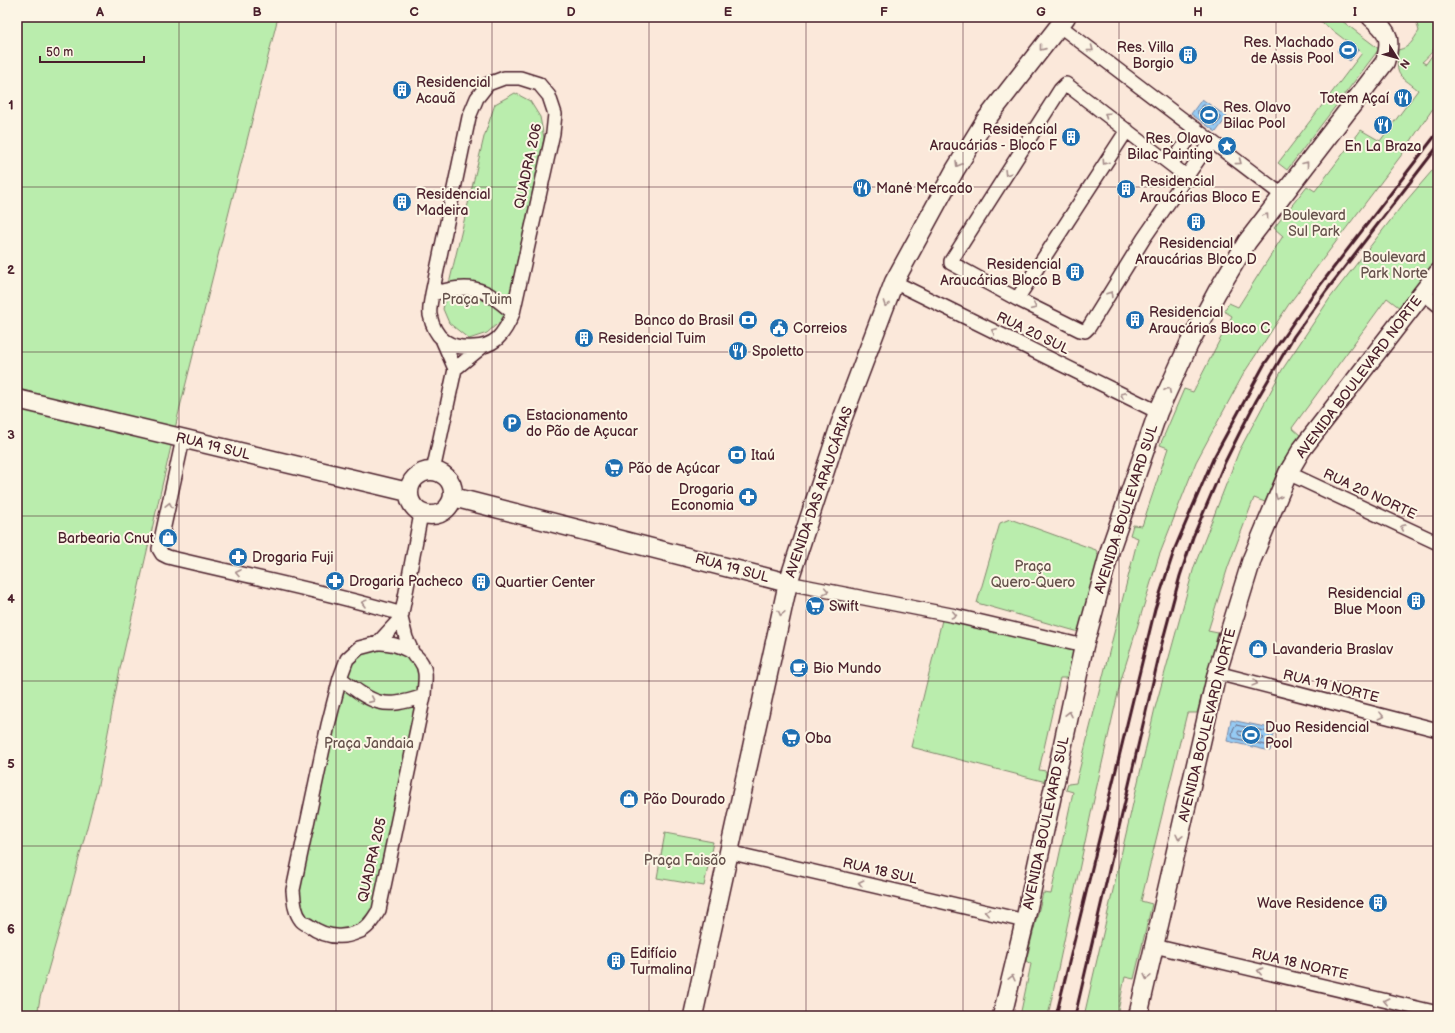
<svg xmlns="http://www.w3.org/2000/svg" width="1455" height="1033" viewBox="0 0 1455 1033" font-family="'Balsamiq Sans',sans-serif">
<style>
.green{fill:#baedad;stroke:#82866c}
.water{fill:#95caf3;stroke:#7786a3}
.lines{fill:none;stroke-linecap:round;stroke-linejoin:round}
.shore{stroke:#68637b;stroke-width:1}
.street-casing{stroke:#4a1f2b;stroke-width:16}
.secondary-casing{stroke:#4a1f2b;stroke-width:21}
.street{stroke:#fcf5e5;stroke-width:13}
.secondary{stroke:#fcf5e5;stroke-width:18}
.rail{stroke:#4a1f2b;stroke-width:3}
.oneway{stroke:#a38a88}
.grid{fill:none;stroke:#4a1f2b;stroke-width:1;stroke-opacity:0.55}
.labels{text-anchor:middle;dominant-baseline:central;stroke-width:4;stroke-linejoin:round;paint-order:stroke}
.poi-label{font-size:14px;fill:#4a1f2b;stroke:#fcf5e5;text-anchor:start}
.street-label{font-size:14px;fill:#4a1f2b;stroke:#fcf5e5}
.park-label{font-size:14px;fill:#66524c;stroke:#fcf5e5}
.neatline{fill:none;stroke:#4a1f2b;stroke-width:1.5}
.grid-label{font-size:13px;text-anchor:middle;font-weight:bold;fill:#4a1f2b}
</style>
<rect width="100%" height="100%" fill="#fbe8da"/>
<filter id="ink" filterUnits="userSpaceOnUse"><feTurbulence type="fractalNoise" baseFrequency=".025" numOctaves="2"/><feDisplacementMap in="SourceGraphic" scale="8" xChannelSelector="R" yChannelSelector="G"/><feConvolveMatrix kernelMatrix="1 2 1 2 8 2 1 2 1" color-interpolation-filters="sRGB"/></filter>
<g filter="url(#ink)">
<path class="green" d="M17,17H278L180,407L120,669L98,785L70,893L40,998L37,1016H17Z
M1315,17H1337L1379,49L1287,170L1278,163L1362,53Z
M1415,17H1438C1438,38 1440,47 1422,62L1426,64L1438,47V101L1400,157L1289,304L1244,373L1196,462L1159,556L1121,680L1096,790L1048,1016H1020L1031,964L1026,961L1043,893L1051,894L1073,792L1066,790L1068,784L1076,783L1138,538L1130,535L1133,525L1142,526L1168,448L1160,445L1184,389L1193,392L1232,316L1224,311L1229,303L1238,307L1283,236L1274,228L1307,186L1315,191L1361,130L1380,141L1418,90C1398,73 1396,79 1398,50C1411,47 1412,41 1419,31Z
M515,93L530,101L540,117L544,138L505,317L487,333L469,339L449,323L443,309L484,137L495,104Z
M1438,164V258L1400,308L1387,298L1292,428L1301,436L1280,466L1265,502L1254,498L1228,567L1208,631L1218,633L1197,713H1187L1141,901L1152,904L1134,979L1125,977L1117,1016H1084L1155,708L1194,567L1239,451L1282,370L1330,298L1400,208Z
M1010,519L1096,550L1101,561L1079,632L977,603L1000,523Z
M942,620L1077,650L1071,678H1060L1039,770L1046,771V782L911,747Z
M395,645L425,672L371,922L330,936L295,908L340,678L359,648Z
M665,833L713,842L704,886L657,878Z"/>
<path class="water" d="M1346,40L1358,50L1350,61L1337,51Z
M1202,99L1227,117L1216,132L1191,114Z
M1231,720L1275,729L1270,751L1227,741Z"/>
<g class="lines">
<path class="shore" d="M1204,105L1220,117L1221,119L1216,125H1214L1198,114V111Z
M1236,725L1269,732L1270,734L1267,745H1265L1233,738C1231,735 1233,727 1236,725Z
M1239,731L1262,736L1264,738L1261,740L1239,735L1238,733Z"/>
<defs>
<path id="street" d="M1060,26L1282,195
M504,78H520L539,84L549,96L555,114L553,133L513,313C509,323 505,331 497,339C491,344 482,347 474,347C450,349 435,340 430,315C429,309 431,300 432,294L469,117L477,98L488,84Z
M1171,164L1196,129
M1186,176L1066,84L1060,90L951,261V263L1017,299L1080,330L1085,331L1089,327L1144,238L1211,141
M894,282L1158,412
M1423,293L1438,305
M432,294C471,283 483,286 513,313
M1017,299L1127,130
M455,369L482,347
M183,439L159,549L162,554L168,557C246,576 325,591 402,614
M433,471L455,369L442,339
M1288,473L1438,543
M788,583L956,616L1084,646
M378,643C396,642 423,653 425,673C426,681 424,688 424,696L379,910C374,918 368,929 358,932C340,940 323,936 308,925C306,924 302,922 301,920C294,911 294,900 293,890L328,725L340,678L347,659L359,648Z
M378,643L401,618
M414,656L406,638L401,618L421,514
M1217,673L1438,730
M340,678C374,704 382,710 424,696
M728,852L1025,921
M1154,946L1438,1013"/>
<path id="secondary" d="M17,399L408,492
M409 493a22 22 0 1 1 44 0a22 22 0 1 1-44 0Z
M453,497L788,583
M693,1016L788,583L840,425L894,282L955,170L985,121L1066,17
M1002,1016L1025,921L1084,646L1111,547L1158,412L1189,344L1217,292L1247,242L1385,62C1392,39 1389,32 1371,17
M1138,1016L1217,673L1252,559L1288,473L1302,449L1438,273"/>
</defs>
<use href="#street" class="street-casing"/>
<use href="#secondary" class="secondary-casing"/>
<use href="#street" class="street"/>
<use href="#secondary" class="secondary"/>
<path class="rail" d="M1056,1016L1155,609L1175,548L1213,459L1264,365L1311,297L1438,132
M1075,1016L1162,643L1180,576L1193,537L1225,462L1239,434L1256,401L1294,336L1327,290L1438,146"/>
</g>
<defs><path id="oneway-chevron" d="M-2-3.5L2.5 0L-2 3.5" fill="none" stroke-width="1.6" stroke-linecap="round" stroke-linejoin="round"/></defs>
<g class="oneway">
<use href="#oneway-chevron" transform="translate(1042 48) rotate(129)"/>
<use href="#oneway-chevron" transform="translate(1091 49) rotate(37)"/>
<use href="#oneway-chevron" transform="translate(1107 115) rotate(-143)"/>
<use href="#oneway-chevron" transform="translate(1105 162) rotate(124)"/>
<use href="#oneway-chevron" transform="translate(1239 162) rotate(37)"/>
<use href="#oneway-chevron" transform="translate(958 164) rotate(121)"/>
<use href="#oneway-chevron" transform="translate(1306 164) rotate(-52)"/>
<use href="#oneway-chevron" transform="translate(1007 173) rotate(122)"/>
<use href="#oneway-chevron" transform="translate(1266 216) rotate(-53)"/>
<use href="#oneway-chevron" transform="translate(1110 294) rotate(-58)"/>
<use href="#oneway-chevron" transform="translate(886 304) rotate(110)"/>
<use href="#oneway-chevron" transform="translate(1034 307) rotate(26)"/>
<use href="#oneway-chevron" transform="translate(994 331) rotate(-154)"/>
<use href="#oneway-chevron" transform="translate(1168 390) rotate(-65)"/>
<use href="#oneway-chevron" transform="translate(1123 395) rotate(-154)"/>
<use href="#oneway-chevron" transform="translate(1278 497) rotate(112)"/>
<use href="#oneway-chevron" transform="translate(169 505) rotate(-78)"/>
<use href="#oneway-chevron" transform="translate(1403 527) rotate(-155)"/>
<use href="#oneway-chevron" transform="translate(238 573) rotate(-167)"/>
<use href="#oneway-chevron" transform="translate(826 591) rotate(11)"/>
<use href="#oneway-chevron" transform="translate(364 603) rotate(-165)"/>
<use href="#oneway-chevron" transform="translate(781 613) rotate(103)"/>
<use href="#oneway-chevron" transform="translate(954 615) rotate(12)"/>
<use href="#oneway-chevron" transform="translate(1255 683) rotate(15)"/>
<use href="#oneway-chevron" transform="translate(372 700) rotate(24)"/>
<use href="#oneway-chevron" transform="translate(1069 714) rotate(-78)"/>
<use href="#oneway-chevron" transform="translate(1381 716) rotate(14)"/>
<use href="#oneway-chevron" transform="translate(1179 837) rotate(103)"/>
<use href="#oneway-chevron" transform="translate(861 883) rotate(-167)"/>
<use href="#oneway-chevron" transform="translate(987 912) rotate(-167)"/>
<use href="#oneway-chevron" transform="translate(1260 971) rotate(-167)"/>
<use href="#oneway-chevron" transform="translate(1147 977) rotate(103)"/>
<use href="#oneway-chevron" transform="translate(1012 978) rotate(-76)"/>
<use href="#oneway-chevron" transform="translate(1386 1001) rotate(-167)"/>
</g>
</g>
<path class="grid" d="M179,17V1016M336,17V1016M492,17V1016M649,17V1016M806,17V1016M963,17V1016M1119,17V1016M1276,17V1016M17,187H1438M17,352H1438M17,516H1438M17,681H1438M17,846H1438"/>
<defs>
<symbol id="stadium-disc" viewBox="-11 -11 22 22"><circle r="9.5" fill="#1f6fb2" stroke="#fcf5e5"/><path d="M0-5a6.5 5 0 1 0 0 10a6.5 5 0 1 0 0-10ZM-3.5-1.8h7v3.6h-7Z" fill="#fff"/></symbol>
<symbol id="building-disc" viewBox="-11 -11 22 22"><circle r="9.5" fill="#1f6fb2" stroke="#fcf5e5"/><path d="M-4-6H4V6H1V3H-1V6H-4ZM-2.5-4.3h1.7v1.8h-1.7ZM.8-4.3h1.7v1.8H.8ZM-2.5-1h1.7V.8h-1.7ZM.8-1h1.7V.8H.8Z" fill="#fff"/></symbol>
<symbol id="restaurant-disc" viewBox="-11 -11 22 22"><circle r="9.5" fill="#1f6fb2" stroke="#fcf5e5"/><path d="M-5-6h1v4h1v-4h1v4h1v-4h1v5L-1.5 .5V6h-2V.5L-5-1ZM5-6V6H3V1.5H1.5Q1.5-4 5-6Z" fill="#fff"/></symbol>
<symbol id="sight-disc" viewBox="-11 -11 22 22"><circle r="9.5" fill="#1f6fb2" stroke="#fcf5e5"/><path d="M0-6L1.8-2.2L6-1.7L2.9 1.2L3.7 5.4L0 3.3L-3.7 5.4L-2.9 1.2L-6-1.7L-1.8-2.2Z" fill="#fff"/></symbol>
<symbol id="bank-disc" viewBox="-11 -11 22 22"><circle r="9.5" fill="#1f6fb2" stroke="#fcf5e5"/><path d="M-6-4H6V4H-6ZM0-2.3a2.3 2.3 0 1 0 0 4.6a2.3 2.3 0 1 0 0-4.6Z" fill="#fff"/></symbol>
<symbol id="civic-disc" viewBox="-11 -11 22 22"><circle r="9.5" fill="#1f6fb2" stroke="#fcf5e5"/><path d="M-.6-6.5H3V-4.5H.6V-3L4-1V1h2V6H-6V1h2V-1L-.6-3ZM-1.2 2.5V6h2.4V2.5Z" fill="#fff"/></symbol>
<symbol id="parking-disc" viewBox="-11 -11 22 22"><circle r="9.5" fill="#1f6fb2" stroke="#fcf5e5"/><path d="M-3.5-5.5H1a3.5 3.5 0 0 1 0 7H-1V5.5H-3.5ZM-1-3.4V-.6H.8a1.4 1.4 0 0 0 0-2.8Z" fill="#fff"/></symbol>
<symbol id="supermarket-disc" viewBox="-11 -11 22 22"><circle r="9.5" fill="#1f6fb2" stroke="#fcf5e5"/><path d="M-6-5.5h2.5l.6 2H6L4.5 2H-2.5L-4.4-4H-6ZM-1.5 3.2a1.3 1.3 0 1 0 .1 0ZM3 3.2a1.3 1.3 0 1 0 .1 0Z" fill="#fff"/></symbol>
<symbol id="pharmacy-disc" viewBox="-11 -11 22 22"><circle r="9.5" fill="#1f6fb2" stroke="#fcf5e5"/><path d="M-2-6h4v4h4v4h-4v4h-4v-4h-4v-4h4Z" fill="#fff"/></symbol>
<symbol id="shop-disc" viewBox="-11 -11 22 22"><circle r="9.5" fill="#1f6fb2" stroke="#fcf5e5"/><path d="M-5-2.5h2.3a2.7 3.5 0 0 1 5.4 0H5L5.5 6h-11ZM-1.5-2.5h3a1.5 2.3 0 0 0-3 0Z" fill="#fff"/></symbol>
<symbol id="cafe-disc" viewBox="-11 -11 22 22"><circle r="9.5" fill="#1f6fb2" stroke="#fcf5e5"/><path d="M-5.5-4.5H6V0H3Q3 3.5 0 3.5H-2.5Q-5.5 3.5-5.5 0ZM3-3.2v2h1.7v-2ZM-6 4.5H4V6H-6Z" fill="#fff"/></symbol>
</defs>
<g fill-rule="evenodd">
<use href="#stadium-disc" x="1337" y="39" width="22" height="22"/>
<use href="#building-disc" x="1177" y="44" width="22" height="22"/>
<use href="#building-disc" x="391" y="79" width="22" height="22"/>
<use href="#restaurant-disc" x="1392" y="87" width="22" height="22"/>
<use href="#stadium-disc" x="1198" y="104" width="22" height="22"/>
<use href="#restaurant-disc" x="1372" y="114" width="22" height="22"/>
<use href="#building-disc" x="1060" y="126" width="22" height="22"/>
<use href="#sight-disc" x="1216" y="135" width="22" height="22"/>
<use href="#restaurant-disc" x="851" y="177" width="22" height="22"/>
<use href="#building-disc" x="1115" y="178" width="22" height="22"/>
<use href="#building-disc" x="391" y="191" width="22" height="22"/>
<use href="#building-disc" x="1185" y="211" width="22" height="22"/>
<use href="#building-disc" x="1064" y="261" width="22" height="22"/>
<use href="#bank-disc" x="737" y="309" width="22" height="22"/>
<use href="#building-disc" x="1124" y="309" width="22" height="22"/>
<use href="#civic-disc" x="768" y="317" width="22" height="22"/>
<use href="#building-disc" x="573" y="327" width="22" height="22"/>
<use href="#restaurant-disc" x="727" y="340" width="22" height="22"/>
<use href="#parking-disc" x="501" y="412" width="22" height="22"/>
<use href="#bank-disc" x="726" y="444" width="22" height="22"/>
<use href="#supermarket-disc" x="603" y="457" width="22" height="22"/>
<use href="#pharmacy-disc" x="737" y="486" width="22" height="22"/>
<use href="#shop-disc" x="157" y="527" width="22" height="22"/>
<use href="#pharmacy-disc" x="227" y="546" width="22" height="22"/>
<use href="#pharmacy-disc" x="324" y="570" width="22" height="22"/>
<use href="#building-disc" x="470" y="571" width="22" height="22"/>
<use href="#building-disc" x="1405" y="590" width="22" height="22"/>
<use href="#supermarket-disc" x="804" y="595" width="22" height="22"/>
<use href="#shop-disc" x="1247" y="638" width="22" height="22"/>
<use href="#cafe-disc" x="788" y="657" width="22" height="22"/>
<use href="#stadium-disc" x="1240" y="724" width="22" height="22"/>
<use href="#supermarket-disc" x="780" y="727" width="22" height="22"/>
<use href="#shop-disc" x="618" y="788" width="22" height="22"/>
<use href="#building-disc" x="1367" y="892" width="22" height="22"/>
<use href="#building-disc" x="605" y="950" width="22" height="22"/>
</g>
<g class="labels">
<g class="poi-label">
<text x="1334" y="42" text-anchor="end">Res. Machado<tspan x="1334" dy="16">de Assis Pool</tspan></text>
<text x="1174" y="47" text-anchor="end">Res. Villa<tspan x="1174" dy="16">Borgio</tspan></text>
<text x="416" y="82">Residencial<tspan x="416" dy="16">Acauã</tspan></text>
<text x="1389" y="98" text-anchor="end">Totem Açaí</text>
<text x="1223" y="107">Res. Olavo<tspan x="1223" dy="16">Bilac Pool</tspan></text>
<text x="1057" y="129" text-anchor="end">Residencial<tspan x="1057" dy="16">Araucárias - Bloco F</tspan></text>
<text x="1213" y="138" text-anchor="end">Res. Olavo<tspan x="1213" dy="16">Bilac Painting</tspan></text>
<text x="1383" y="146" text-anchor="middle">En La Braza</text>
<text x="1140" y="181">Residencial<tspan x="1140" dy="16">Araucárias Bloco E</tspan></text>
<text x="876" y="188">Mané Mercado</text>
<text x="416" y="194">Residencial<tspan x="416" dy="16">Madeira</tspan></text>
<text x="1196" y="243" text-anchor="middle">Residencial<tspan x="1196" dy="16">Araucárias Bloco D</tspan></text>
<text x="1061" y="264" text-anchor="end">Residencial<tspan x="1061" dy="16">Araucárias Bloco B</tspan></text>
<text x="1149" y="312">Residencial<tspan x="1149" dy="16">Araucárias Bloco C</tspan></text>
<text x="734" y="320" text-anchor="end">Banco do Brasil</text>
<text x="793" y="328">Correios</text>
<text x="598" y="338">Residencial Tuim</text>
<text x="752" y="351">Spoletto</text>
<text x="526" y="415">Estacionamento<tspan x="526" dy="16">do Pão de Açucar</tspan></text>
<text x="751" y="455">Itaú</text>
<text x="628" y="468">Pão de Açúcar</text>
<text x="734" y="489" text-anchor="end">Drogaria<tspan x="734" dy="16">Economia</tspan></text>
<text x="154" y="538" text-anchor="end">Barbearia Cnut</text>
<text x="252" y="557">Drogaria Fuji</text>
<text x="349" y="581">Drogaria Pacheco</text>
<text x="495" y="582">Quartier Center</text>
<text x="1402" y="593" text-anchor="end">Residencial<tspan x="1402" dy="16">Blue Moon</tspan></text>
<text x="829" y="606">Swift</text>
<text x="1272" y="649">Lavanderia Braslav</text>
<text x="813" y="668">Bio Mundo</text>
<text x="1265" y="727">Duo Residencial<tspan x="1265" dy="16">Pool</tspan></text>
<text x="805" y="738">Oba</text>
<text x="643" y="799">Pão Dourado</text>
<text x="1364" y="903" text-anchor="end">Wave Residence</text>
<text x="630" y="953">Edifício<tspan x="630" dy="16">Turmalina</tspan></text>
</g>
<g class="street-label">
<text transform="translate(528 166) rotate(-78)">QUADRA 206</text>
<text transform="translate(1033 333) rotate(26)">RUA 20 SUL</text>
<text transform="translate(1359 377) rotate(-53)">AVENIDA BOULEVARD NORTE</text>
<text transform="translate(213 446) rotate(14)">RUA 19 SUL</text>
<text transform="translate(819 492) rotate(-71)">AVENIDA DAS ARAUCÁRIAS</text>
<text transform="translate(1370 494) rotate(25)">RUA 20 NORTE</text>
<text transform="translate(1126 509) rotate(-72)">AVENIDA BOULEVARD SUL</text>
<text transform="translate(732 568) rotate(15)">RUA 19 SUL</text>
<text transform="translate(1331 686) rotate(14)">RUA 19 NORTE</text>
<text transform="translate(1207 725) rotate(-76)">AVENIDA BOULEVARD NORTE</text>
<text transform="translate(1046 823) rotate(-78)">AVENIDA BOULEVARD SUL</text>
<text transform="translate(372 860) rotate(-77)">QUADRA 205</text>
<text transform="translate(880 871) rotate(13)">RUA 18 SUL</text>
<text transform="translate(1300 964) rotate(13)">RUA 18 NORTE</text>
</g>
<g class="park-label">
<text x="1314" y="215">Boulevard<tspan x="1314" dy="16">Sul Park</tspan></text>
<text x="1394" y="257">Boulevard<tspan x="1394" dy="16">Park Norte</tspan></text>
<text x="477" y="299">Praça Tuim</text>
<text x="1033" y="566">Praça<tspan x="1033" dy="16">Quero-Quero</tspan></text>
<text x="369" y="743">Praça Jandaia</text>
<text x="685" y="860">Praça Faisão</text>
</g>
</g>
<rect width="1455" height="1033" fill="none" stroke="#fcf5e5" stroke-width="44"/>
<g transform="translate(1397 58) rotate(127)" stroke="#fcf5e5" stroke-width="3" paint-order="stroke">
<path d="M0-3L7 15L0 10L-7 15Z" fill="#4a1f2b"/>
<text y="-6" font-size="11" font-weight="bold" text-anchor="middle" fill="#4a1f2b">N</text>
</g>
<path d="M40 56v6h104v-6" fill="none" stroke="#4a1f2b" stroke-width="2"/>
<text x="46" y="56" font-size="12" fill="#4a1f2b" stroke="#fcf5e5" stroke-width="3" paint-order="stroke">50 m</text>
<rect x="22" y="22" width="1411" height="989" class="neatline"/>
<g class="grid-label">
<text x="100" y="16">A</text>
<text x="257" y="16">B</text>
<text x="414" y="16">C</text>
<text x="571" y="16">D</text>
<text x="728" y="16">E</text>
<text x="884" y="16">F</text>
<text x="1041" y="16">G</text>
<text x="1198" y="16">H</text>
<text x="1355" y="16">I</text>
<text x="11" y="109">1</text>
<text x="11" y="274">2</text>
<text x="11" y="439">3</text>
<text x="11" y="603">4</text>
<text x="11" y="768">5</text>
<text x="11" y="933">6</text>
</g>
</svg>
